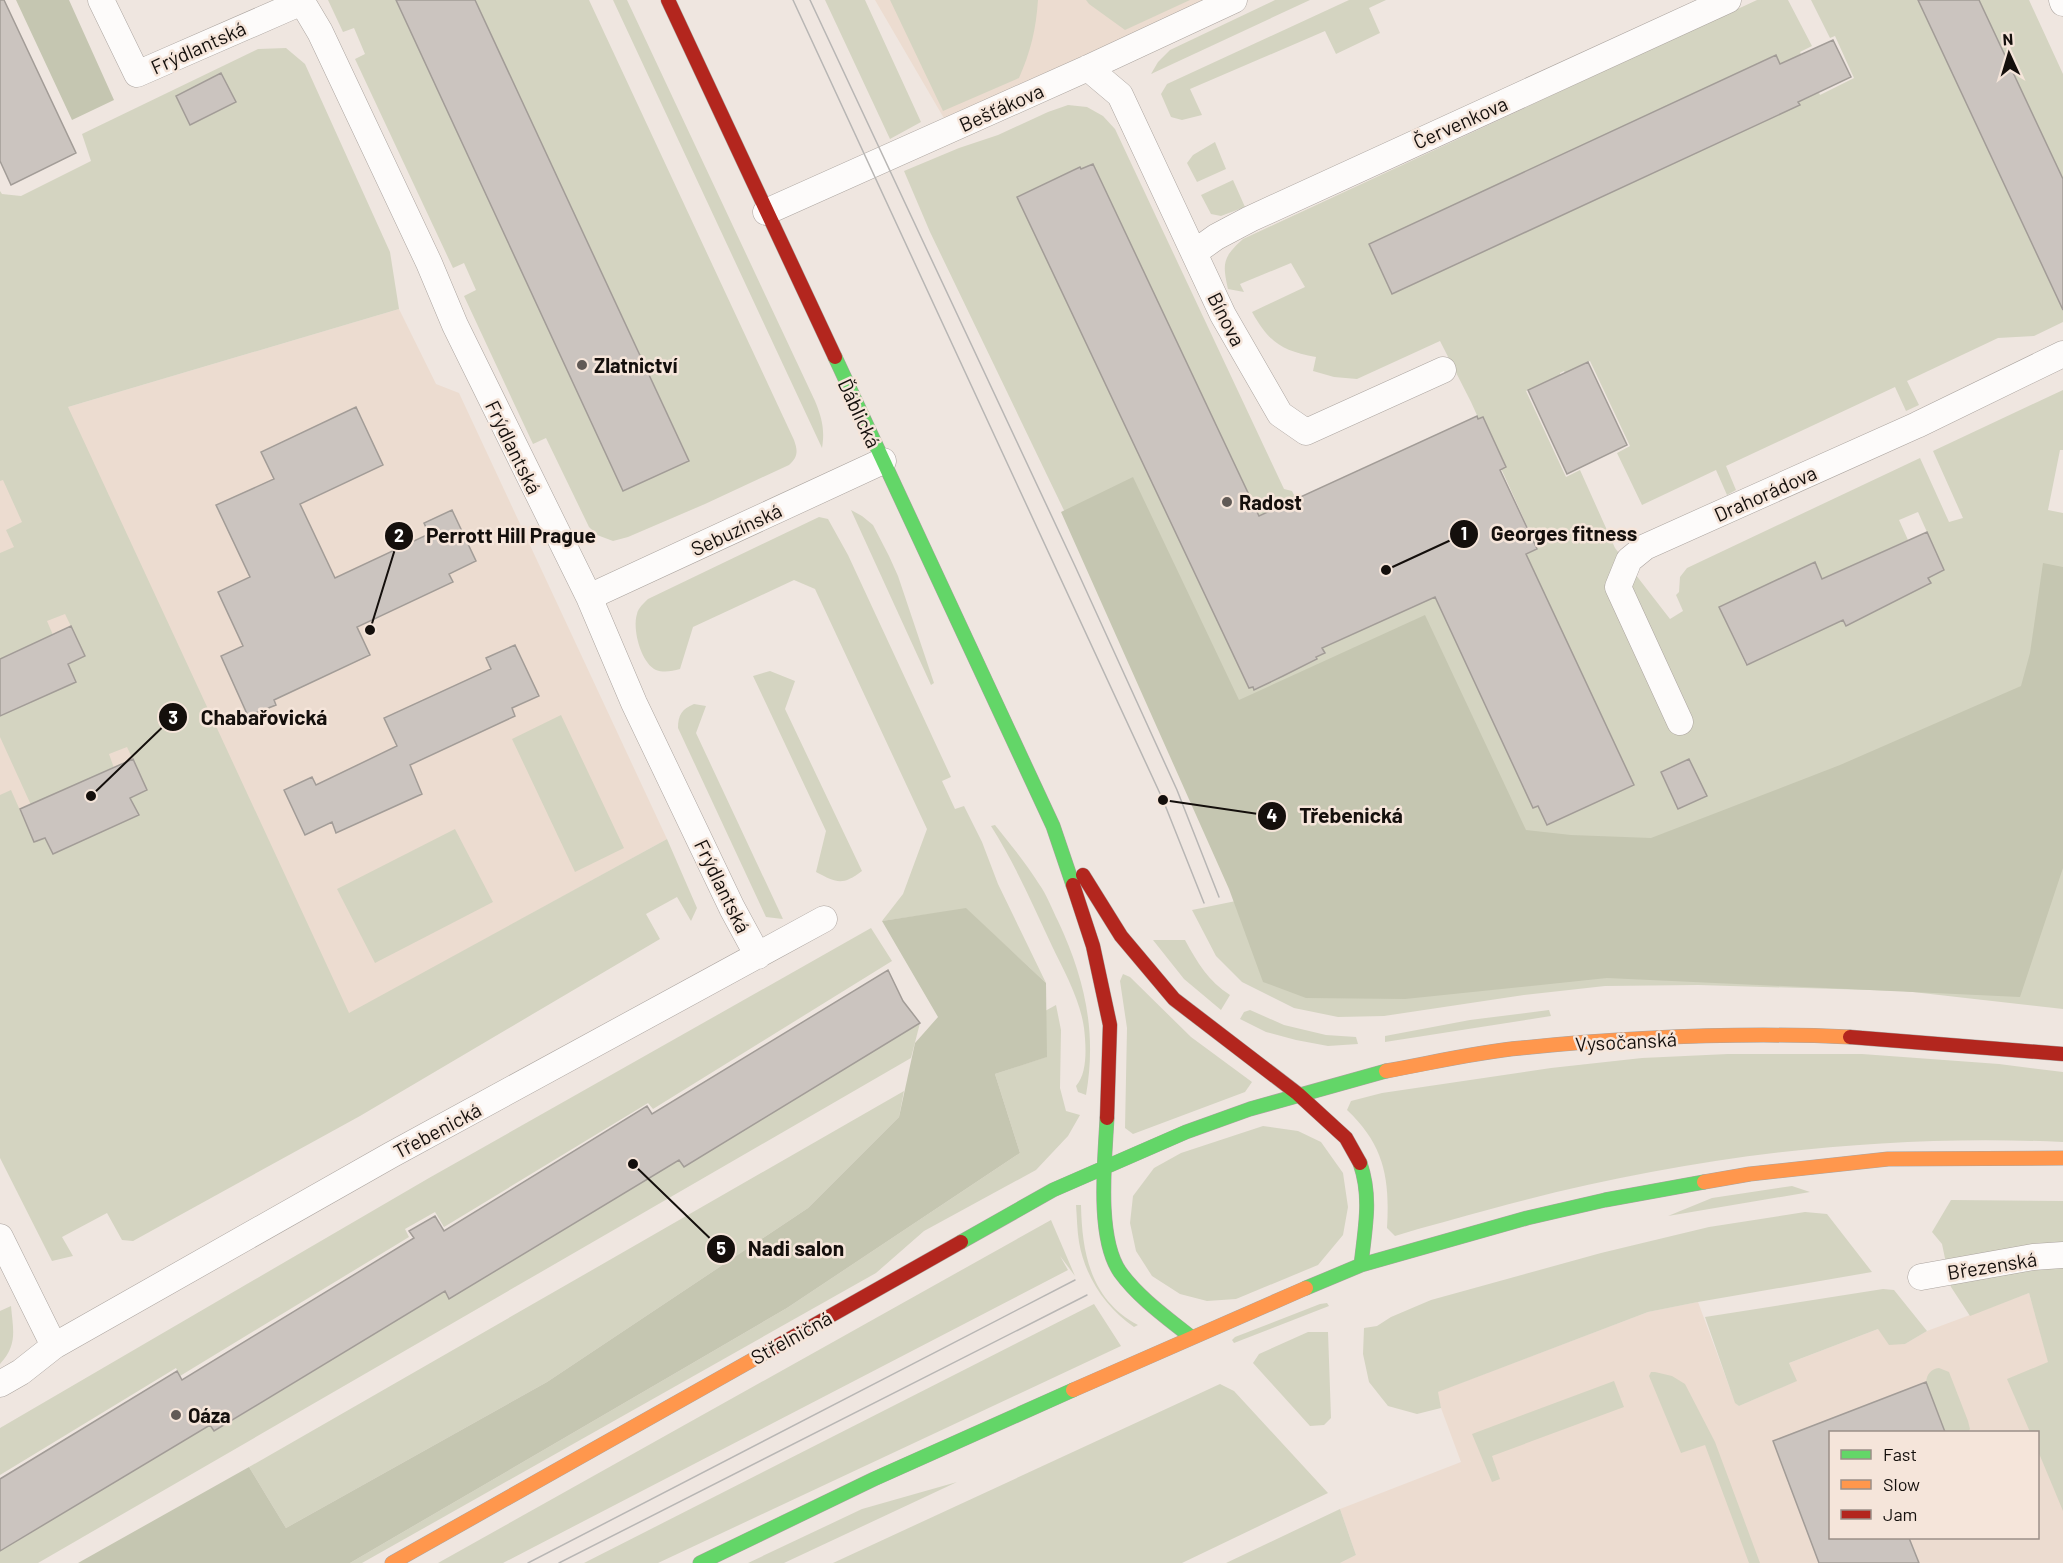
<svg xmlns="http://www.w3.org/2000/svg" width="2063" height="1563" viewBox="0 0 2063 1563" font-family="Barlow,sans-serif">
<style>
.built{fill:#ecdcd0;fill-rule:evenodd}
.green{fill:#d4d4c1;fill-rule:evenodd}
.forest{fill:#c5c6b1}
.building{fill:#cbc4bf;stroke:#a29c97;stroke-width:1.5}
.lines{fill:none;stroke-linecap:round;stroke-linejoin:round}
.street-casing{stroke:#aba49f;stroke-width:27}
.fast-casing{stroke:#aba49f;stroke-width:15}
.slow-casing{stroke:#aba49f;stroke-width:15}
.jam-casing{stroke:#aba49f;stroke-width:15}
.street{stroke:#fdfbfa;stroke-width:26}
.fast{stroke:#63d668;stroke-width:14}
.slow{stroke:#ff974d;stroke-width:14}
.jam{stroke:#b3261e;stroke-width:14}
.tram{stroke:#b8b6b4;stroke-width:1.5}
.poi-dot{fill:#615a56;stroke:#f5e5da;stroke-width:2}
.labels{text-anchor:middle;dominant-baseline:central;stroke-width:5;stroke-linejoin:round;paint-order:stroke}
.street-label{font-size:20px;fill:#140f0c;stroke:#f5e5da}
.poi-label{font-size:20px;font-weight:bold;fill:#140f0c;stroke:#f5e5da;text-anchor:start}
.leader{fill:none;stroke:#140f0c;stroke-width:2}
.callout-dot{fill:#140f0c;stroke:#f5e5da;stroke-width:2}
.mark-label{font-size:18px;text-anchor:middle;font-weight:bold;fill:#fff}
.callout-label{font-size:21px;text-anchor:middle;font-weight:bold;fill:#140f0c;stroke:#f5e5da;stroke-width:5;stroke-linejoin:round;paint-order:stroke}
</style>
<rect width="100%" height="100%" fill="#efe6e0"/>
<path class="built" d="M875,0H1205L945,120Z
M399,309L436,384L459,393L667,839L349,1014L0,1109V438L68,407Z
M2029,1293L2063,1413V1563H1340L1356,1555L1340,1509L1461,1462L1441,1408L1437,1392L1648,1312L1698,1302L1735,1402L1739,1406L1796,1381L1789,1363L1878,1329L1905,1344L1927,1331ZM1830,1432H2038V1538H1830Z"/>
<path class="green" d="M328,0H396L624,491L689,460L475,0H589L794,440C798,451 798,457 789,465L705,504L628,537L613,541L597,535L589,527L546,438L533,444L464,296L476,290L464,263L453,268L355,59L365,54L354,28L343,32Z
M613,0H627L815,401C822,418 825,430 822,448Z
M825,0H865L921,122L890,139Z
M890,0H1038C1036,29 1031,51 1019,78L943,111Z
M1086,0H1190L1125,30L1089,4Z
M1275,0H1310L1151,74L1158,62L1170,50Z
M1349,0H1386L1369,8L1380,33L1336,54L1325,31L1190,89L1202,115L1182,120L1171,117L1161,94L1167,84Z
M1757,0H1788L1812,46L1800,52L1820,95L1854,78L1835,36L1830,38L1811,0H1918L2063,305V322L2034,336L1998,338L1907,381L1919,405L1906,411L1895,387L1726,466L1736,490L1727,495L1716,470L1642,505L1617,453L1630,446L1590,361L1565,373L1564,371L1560,373V375L1526,391L1566,477L1580,470L1615,548L1670,619L1683,611L1676,595L1679,592L1680,577L1687,568L1920,458L1949,522L1963,518L1933,451L2063,390V450H2060L2048,510L2063,513V1009L1904,991L1698,985L1605,986L1524,995L1384,1016L1338,1017L1294,1008L1242,982L1216,956L1192,910L1270,894L1123,633L930,232L904,171L959,148L998,135L1048,112L1068,105L1087,107L1103,116L1115,129L1284,489L1292,491L1296,499L1283,505L1287,515L1264,526L1093,164L1081,169L1080,167L1048,182V184L1024,196L1023,194L1019,196L1018,199L1249,688L1253,687L1254,689L1316,660V657L1325,653L1322,648L1435,597L1533,808L1538,806L1547,825L1634,785L1526,554L1537,548L1471,402L1440,341L1357,379L1334,377L1313,371L1316,357C1281,351 1269,342 1252,312L1305,287L1291,263L1240,284L1244,292L1228,289C1222,263 1223,257 1243,239ZM1776,55L1799,105L1392,294L1369,244ZM1918,512L1944,570L1928,578L1930,583L1846,625L1843,620L1746,665L1719,607L1815,563L1822,579L1908,540L1899,520ZM1689,760L1706,796L1678,809L1661,773Z
M1979,0H2029L2063,74V179Z
M286,48L305,64L390,252L399,309L68,407L349,1013L667,839L697,908L691,921L677,897L646,914L660,939L360,1116L133,1241L122,1240L107,1213L62,1237L73,1256L52,1261L0,1158V795L11,790L34,842L45,838L53,854L138,815L130,798L147,790L127,747L109,754L114,768L31,805L0,737V716L76,682L68,664L85,655L65,614L47,621L53,635L0,659V553L14,547L6,530L22,522L3,480L0,481V191L2,194L21,196L91,161L82,134L258,49ZM221,74L235,102L190,125Z
M1215,142L1226,169L1197,182L1187,163L1193,155Z
M1233,180L1245,207L1221,216L1211,214L1201,195Z
M851,510L862,516L873,525L889,556L898,576L934,683L931,685Z
M819,517L828,519L848,555L951,777L942,781L955,809L964,806L982,842L998,884L1046,983L966,909L882,921L903,894L927,829L815,589L794,580L693,627L680,669C672,671 664,673 656,670C641,663 632,629 637,614C638,608 644,603 648,599Z
M770,671L795,681L785,709L862,871C842,886 837,883 816,872L826,831L753,676Z
M694,704L706,706L696,733L783,919L766,917L678,728C678,715 682,709 694,704Z
M561,715L624,848L575,872L512,739Z
M995,825C1010,844 1026,863 1039,884C1047,895 1052,909 1058,921C1085,979 1097,1032 1086,1095L1078,1092L1076,1086C1088,1073 1086,1045 1084,1028C1080,999 1064,971 1052,946C1033,905 1015,864 991,826Z
M455,829L493,902L375,963L337,889Z
M871,928L892,961L653,1109L648,1103L444,1227L435,1212L405,1229L409,1237L180,1376L176,1368L0,1475V1428L429,1178Z
M1153,940H1185C1197,962 1209,982 1230,995L1221,1010L1184,979Z
M1123,974L1130,977L1191,1037L1252,1082L1245,1092L1133,1134L1125,1128L1127,1028L1120,981Z
M1056,1005L1061,1030L1060,1088L1066,1111L1080,1115L1068,1136L1036,1170L924,1231L876,1273L362,1563H350L787,1308L1020,1153L995,1074L1046,1057L1045,1011Z
M1250,1010L1284,1025L1326,1035L1356,1037L1358,1044L1328,1046L1296,1040L1266,1032L1240,1019L1244,1012Z
M1549,1010L1551,1016L1385,1042V1036L1470,1020Z
M920,1023L911,1058L38,1563H0V1550L210,1425L215,1431L445,1291L449,1298L679,1160L684,1167Z
M1728,1054H1862L1999,1064L2063,1072V1142C1871,1133 1676,1158 1491,1209C1459,1218 1427,1226 1395,1236L1387,1228C1390,1178 1384,1145 1347,1110L1351,1101L1382,1093L1551,1068L1642,1058Z
M904,1091L899,1117L808,1208L547,1382L286,1528L249,1467Z
M1263,1126L1298,1131L1321,1142L1343,1173L1348,1207L1343,1235L1318,1265L1236,1299L1207,1301L1180,1294L1152,1276L1136,1251L1130,1223L1133,1196L1154,1168L1181,1153Z
M1792,1186L1810,1192L1668,1216L1712,1198Z
M1951,1200L2063,1201V1511L2038,1451V1432H2030L2007,1379L2048,1362L2029,1293L1970,1316L1951,1287L1942,1244L1932,1232Z
M1076,1205H1081C1082,1254 1091,1300 1138,1325L1134,1327C1106,1308 1085,1277 1079,1242C1077,1230 1077,1217 1076,1205Z
M1805,1212L1827,1214L1872,1272L1698,1302L1648,1312L1438,1392L1441,1408L1417,1414L1388,1406L1369,1382L1363,1354L1364,1328L1377,1326L1391,1317L1431,1300L1601,1253L1709,1227Z
M1051,1220L1075,1276L1060,1256L1068,1270L503,1563H438Z
M1883,1289L1894,1290L1927,1331L1905,1344L1889,1345L1878,1329L1789,1363L1797,1381L1739,1406L1735,1403L1705,1317Z
M1327,1303L1329,1306L1234,1343L1232,1340L1235,1337L1320,1304Z
M1094,1304L1121,1346L658,1563H584Z
M11,1306C13,1330 18,1344 0,1364V1311Z
M1308,1332H1328L1331,1418L1324,1425L1310,1426L1253,1363L1259,1354Z
M1939,1368L1949,1372L1968,1421L1970,1429L1968,1432H1945L1926,1382C1927,1374 1931,1369 1939,1368Z
M1651,1372H1655L1672,1376L1685,1384L1715,1442L1760,1563H1749L1705,1445L1681,1453L1649,1376Z
M1614,1381L1624,1407L1492,1456L1500,1479L1492,1482L1472,1434Z
M1220,1384L1234,1391L1328,1493L1182,1563H833Z
M957,1482L784,1563H748L862,1509Z
M1340,1509L1356,1555L1340,1563H1226Z"/>
<path class="forest" d="M16,0H69L114,100L72,120Z
M1133,477L1239,700L1425,615L1526,830L1571,835L1651,838L1840,765L2021,686L2030,653L2043,563L2063,567V868L2020,997L1607,978L1405,999L1306,998L1263,982L1229,889L1061,512Z
M966,908L1046,983L1047,1057L995,1074L1020,1153L787,1308L350,1563H78L249,1467L286,1528L547,1382L808,1208L899,1117L915,1043L938,1017L882,921Z"/>
<path class="building" d="M0,0H4L76,153L11,185L0,161Z
M396,0H475L689,461L623,491Z
M1918,0H1979L2063,179V310Z
M1833,40L1851,77L1798,102L1800,105L1392,294L1369,244L1776,55L1780,64Z
M221,73L236,102L190,125L176,96Z
M1093,164L1259,516L1477,416L1478,419L1483,417L1506,467L1500,470L1537,549L1526,554L1634,785L1547,825L1538,806L1533,808L1435,597L1322,648L1325,653L1316,657L1317,659L1283,676L1254,690L1253,687L1249,688L1017,197L1080,167L1081,169Z
M1588,362L1627,445L1567,474L1528,390Z
M356,407L383,465L300,504L335,578L429,534L424,523L452,510L476,561L449,574L453,582L357,627L370,655L274,700L276,705L248,716L221,656L243,646L218,592L250,577L216,505L274,479L261,452Z
M1927,532L1944,570L1928,578L1931,583L1846,626L1843,620L1747,665L1719,607L1815,562L1822,579Z
M71,626L85,656L68,664L76,682L0,716V659Z
M515,645L539,696L512,708L515,716L410,765L422,794L336,833L332,822L305,835L284,790L312,777L316,785L397,746L384,718L491,669L486,658Z
M133,759L147,790L130,798L139,815L53,854L45,838L34,842L20,809Z
M1689,759L1707,796L1678,809L1661,772Z
M888,970L903,1001L920,1023L684,1167L679,1160L449,1299L445,1291L214,1431L210,1425L0,1551V1479L177,1371L182,1380L414,1238L409,1231L435,1216L444,1231L647,1106L652,1114Z
M1926,1382L1945,1432H1830V1538H1909L1919,1563H1819L1773,1441Z"/>
<g class="lines">
<defs>
<path id="street" d="M101,0L137,74L302,2
M301,0L320,32L429,263L455,325L589,597L634,703L732,908L758,956
M2062,0L2063,3
M1088,68L1120,95L1223,315L1280,414L1306,432L1443,370
M766,212L1088,68L1234,0
M1195,252L1216,237L1250,219L1728,0
M589,597L883,461
M1680,722L1618,587L1629,560L1645,547L1917,425L2063,354
M0,1237L54,1346
M1921,1277L2033,1257L2063,1255
M0,1384L21,1372L54,1346L391,1155L824,919"/>
<path id="fast" d="M835,357L1053,826L1073,885
M1107,1118C1105,1159 1096,1237 1120,1272C1139,1298 1166,1317 1191,1337
M1360,1163C1372,1198 1365,1228 1361,1265
M961,1242L1053,1190L1186,1132L1250,1109L1386,1071
M1306,1288L1361,1265L1527,1218L1605,1200L1704,1182
M700,1563L874,1479L1073,1390"/>
<path id="slow" d="M1386,1071C1431,1063 1476,1052 1521,1048C1630,1037 1741,1032 1850,1037
M1704,1182L1750,1174L1888,1159L2063,1158
M1073,1390L1306,1288
M392,1563L770,1350"/>
<path id="jam" d="M668,0L835,357
M1083,875L1121,936L1174,999L1298,1094L1346,1138L1360,1163
M1073,885L1093,946L1110,1025L1107,1118
M1850,1037L2063,1054
M770,1350L961,1242"/>
</defs>
<use href="#street" class="street-casing"/>
<use href="#fast" class="fast-casing"/>
<use href="#slow" class="slow-casing"/>
<use href="#jam" class="jam-casing"/>
<use href="#street" class="street"/>
<use href="#fast" class="fast"/>
<use href="#slow" class="slow"/>
<use href="#jam" class="jam"/>
<path class="tram" d="M793,0L1163,800L1204,903
M810,0L1075,566L1177,790L1219,897
M528,1563L1075,1280
M559,1563L1087,1295"/>
</g>
<g class="poi-dot">
<circle cx="582" cy="365" r="6"/>
<circle cx="1227" cy="502" r="6"/>
<circle cx="176" cy="1415" r="6"/>
</g>
<g class="labels">
<g class="street-label">
<text transform="translate(198 47) rotate(-24)">Frýdlantská</text>
<text transform="translate(1001 107) rotate(-24)">Bešťákova</text>
<text transform="translate(1460 122) rotate(-24)">Červenkova</text>
<text transform="translate(1227 319) rotate(63)">Bínova</text>
<text transform="translate(860 413) rotate(65)">Ďáblická</text>
<text transform="translate(514 447) rotate(64)">Frýdlantská</text>
<text transform="translate(1765 493) rotate(-24)">Drahorádova</text>
<text transform="translate(736 529) rotate(-25)">Sebuzínská</text>
<text transform="translate(723 886) rotate(64)">Frýdlantská</text>
<text transform="translate(1626 1041) rotate(-3)">Vysočanská</text>
<text transform="translate(437 1130) rotate(-28)">Třebenická</text>
<text transform="translate(1992 1265) rotate(-9)">Březenská</text>
<text transform="translate(791 1337) rotate(-29)">Střelničná</text>
</g>
<g class="poi-label">
<text x="594" y="365">Zlatnictví</text>
<text x="1239" y="502">Radost</text>
<text x="188" y="1415">Oáza</text>
</g>
</g>
<path class="leader" d="M1386 570L1464 534M370 630L399 536M91 796L173 717M1163 800L1272 816M633 1164L721 1249"/>
<g class="callout-dot">
<circle cx="1386" cy="570" r="6"/>
<circle cx="370" cy="630" r="6"/>
<circle cx="91" cy="796" r="6"/>
<circle cx="1163" cy="800" r="6"/>
<circle cx="633" cy="1164" r="6"/>
<circle cx="1464" cy="534" r="15"/>
<circle cx="399" cy="536" r="15"/>
<circle cx="173" cy="717" r="15"/>
<circle cx="1272" cy="816" r="15"/>
<circle cx="721" cy="1249" r="15"/>
</g>
<g class="mark-label">
<text x="1464" y="540">1</text>
<text x="399" y="542">2</text>
<text x="173" y="724">3</text>
<text x="1272" y="822">4</text>
<text x="721" y="1255">5</text>
</g>
<g class="callout-label">
<text x="1564" y="541">Georges fitness</text>
<text x="511" y="543">Perrott Hill Prague</text>
<text x="264" y="725">Chabařovická</text>
<text x="1351" y="823">Třebenická</text>
<text x="796" y="1256">Nadi salon</text>
</g>
<rect x="1829" y="1431" width="210" height="108" fill="#f5e5da" stroke="#9b8f88" stroke-width="1.5"/>
<rect x="1841" y="1450" width="30" height="9" fill="#63d668" stroke="#9b8f88" stroke-width="1.5"/>
<text x="1883" y="1461" font-size="18" fill="#140f0c">Fast</text>
<rect x="1841" y="1480" width="30" height="9" fill="#ff974d" stroke="#9b8f88" stroke-width="1.5"/>
<text x="1883" y="1491" font-size="18" fill="#140f0c">Slow</text>
<rect x="1841" y="1510" width="30" height="9" fill="#b3261e" stroke="#9b8f88" stroke-width="1.5"/>
<text x="1883" y="1521" font-size="18" fill="#140f0c">Jam</text>
<g transform="translate(2009 54) rotate(356)" stroke="#f5e5da" stroke-width="4.5" paint-order="stroke">
<path d="M0-4.5L10 22L0 15L-10 22Z" fill="#140f0c"/>
<text y="-9" font-size="16" font-weight="bold" text-anchor="middle" fill="#140f0c">N</text>
</g>
</svg>
